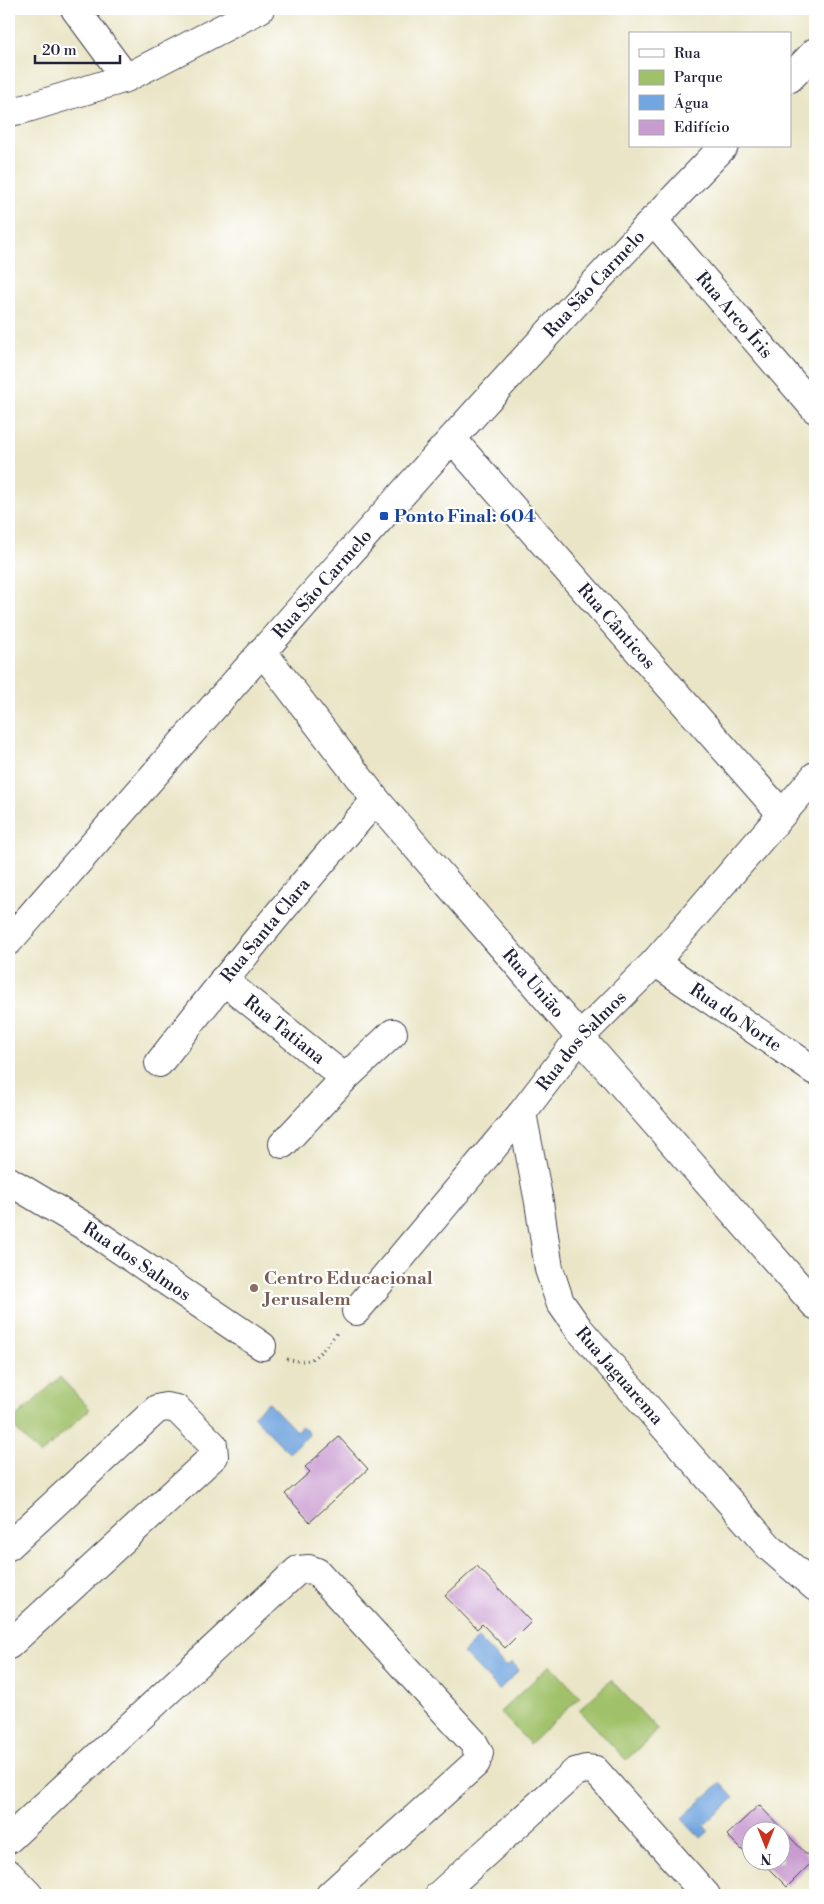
<svg xmlns="http://www.w3.org/2000/svg" width="824" height="1904" viewBox="0 0 824 1904" font-family="'Libre Bodoni',serif">
<style>
.green{fill:#a0c169;stroke:#617252}
.water{fill:#72a6df;stroke:#4a648d}
.building{fill:#c99cd0}
.lines{fill:none;stroke-linecap:round;stroke-linejoin:round}
.minor-casing{stroke:#403f50;stroke-width:30}
.tertiary-casing{stroke:#403f50;stroke-width:30}
.path{stroke:#403f50;stroke-width:3;stroke-dasharray:1 4;stroke-linecap:butt}
.minor{stroke:#fff;stroke-width:28}
.tertiary{stroke:#fff;stroke-width:28}
.transit-dot{fill:#1a4fb4;stroke:#fff;stroke-width:2}
.education-dot{fill:#8d6e63;stroke:#fff;stroke-width:2}
.labels{text-anchor:middle;dominant-baseline:central;stroke-width:4.5;stroke-linejoin:round;paint-order:stroke}
.street-label{font-size:18px;fill:#22223b;stroke:#fff}
.transit-label{font-size:18px;font-weight:bold;fill:#164399;stroke:#fff;text-anchor:start}
.education-label{font-size:18px;font-weight:bold;fill:#785e54;stroke:#fff;text-anchor:start}
</style>
<rect width="100%" height="100%" fill="#fff"/>
<filter id="ink" filterUnits="userSpaceOnUse"><feTurbulence type="fractalNoise" baseFrequency=".02" numOctaves="2"/><feDisplacementMap in="SourceGraphic" scale="10" xChannelSelector="R" yChannelSelector="G"/><feConvolveMatrix kernelMatrix="1 2 1 2 8 2 1 2 1" color-interpolation-filters="sRGB"/></filter>
<filter id="wash" filterUnits="userSpaceOnUse"><feTurbulence type="fractalNoise" baseFrequency=".0096" numOctaves="4" result="noise"/><feDisplacementMap in="SourceGraphic" scale="20" xChannelSelector="R" yChannelSelector="G"/><feGaussianBlur stdDeviation="1.12" result="paint"/><feColorMatrix in="noise" values="0 0 0 0 0 0 0 0 0 0 0 0 0 0 0 0 0 1.4 0 .05"/><feComposite in="paint" operator="in"/></filter>
<g filter="url(#wash)">
<rect width="100%" height="100%" fill="#eae5c6"/>
<path class="green" d="M60,1377L90,1409L40,1455L10,1423Z
M550,1665L580,1697L530,1744L500,1712Z
M611,1680L658,1730L626,1760L579,1710Z"/>
<path class="water" d="M268,1402L296,1431L302,1426L310,1434L289,1453L253,1416Z
M478,1638L506,1667L512,1662L519,1670L499,1690L463,1653Z
M720,1783L734,1798L704,1825L709,1831L701,1838L682,1818Z"/>
<g id="blocks">
<path class="building" d="M339,1437L368,1469L310,1522L285,1494L310,1472L305,1467Z
M477,1566L531,1622L505,1648L482,1624L477,1629L445,1596Z
M759,1805L813,1861L787,1887L764,1864L759,1868L753,1862H782V1832H752V1860L727,1835Z"/>
</g>
</g>
<g filter="url(#ink)">
<use href="#blocks" fill-opacity="0" stroke="#403f50" stroke-width="1"/>
<g class="lines">
<defs>
<g id="minor">
<path d="M75,9L126,78"/>
<path d="M9,112L21,110L126,78L260,9"/>
<path id="s1" d="M653,220L815,409"/>
<path id="s2" d="M452,439L781,813"/>
<path id="s3" d="M262,651L376,800L580,1037L815,1305"/>
<path id="s4" d="M655,962L815,1071"/>
<path id="s5" d="M223,980L345,1078"/>
<path id="s6" d="M159,1063C229,973 300,885 376,800"/>
<path id="s7" d="M522,1113L539,1202L549,1269L560,1302L579,1329L769,1547L815,1587"/>
<path d="M283,1144L345,1078L393,1033"/>
<path id="s8" d="M9,1181L91,1230L262,1346"/>
<path id="s9" d="M356,1311L522,1113L580,1037L655,962L815,776"/>
<path d="M9,1546L157,1409L166,1407L177,1409L213,1445L214,1456L9,1645"/>
<path d="M9,1839L298,1570L309,1569L317,1572L473,1742L479,1753L476,1763L330,1895"/>
<path d="M9,1874L29,1895"/>
<path d="M439,1895L575,1772L586,1769L595,1770L706,1895"/>
</g>
<g id="tertiary">
<path d="M790,78L815,52"/>
<path id="s10" d="M9,941C243,673 477,403 724,146"/>
</g>
</defs>
<use href="#minor" class="minor-casing"/>
<use href="#tertiary" class="tertiary-casing"/>
<path class="path" d="M287,1359C315,1367 321,1351 338,1332"/>
<use href="#minor" class="minor"/>
<use href="#tertiary" class="tertiary"/>
</g>
</g>
<rect class="transit-dot" x="379" y="511" width="10" height="10" rx="2.5"/>
<circle class="education-dot" cx="254" cy="1288" r="5"/>
<g class="labels">
<g class="street-label">
<text stroke="none"><textPath href="#s10" startOffset="880">Rua São Carmelo</textPath></text>
<text stroke="none"><textPath href="#s1" startOffset="125">Rua Arco Íris</textPath></text>
<text stroke="none"><textPath href="#s10" startOffset="475">Rua São Carmelo</textPath></text>
<text stroke="none"><textPath href="#s2" startOffset="249">Rua Cânticos</textPath></text>
<text stroke="none"><textPath href="#s6" startOffset="170">Rua Santa Clara</textPath></text>
<text stroke="none"><textPath href="#s3" startOffset="429">Rua União</textPath></text>
<text stroke="none"><textPath href="#s4" startOffset="98">Rua do Norte</textPath></text>
<text stroke="none"><textPath href="#s5" startOffset="79">Rua Tatiana</textPath></text>
<text stroke="none"><textPath href="#s9" startOffset="352">Rua dos Salmos</textPath></text>
<text stroke="none"><textPath href="#s8" startOffset="151">Rua dos Salmos</textPath></text>
<text stroke="none"><textPath href="#s7" startOffset="288">Rua Jaguarema</textPath></text>
</g>
<g class="transit-label">
<text x="394" y="516">Ponto Final: 604</text>
</g>
<g class="education-label">
<text x="264" y="1278">Centro Educacional<tspan x="264" dy="21">Jerusalem</tspan></text>
</g>
</g>
<rect width="824" height="1904" fill="none" stroke="#fff" stroke-width="30"/>
<rect x="629" y="32" width="162" height="115" fill="#ffffff" stroke="#a7a7b1"/>
<rect x="639" y="49" width="25" height="8" fill="#ffffff" stroke="#a7a7b1"/>
<text x="674" y="58" font-size="15" fill="#22223b">Rua</text>
<rect x="639" y="70" width="25" height="15" fill="#a0c169" stroke="#a7a7b1"/>
<text x="674" y="82" font-size="15" fill="#22223b">Parque</text>
<rect x="639" y="95" width="25" height="15" fill="#72a6df" stroke="#a7a7b1"/>
<text x="674" y="108" font-size="15" fill="#22223b">Água</text>
<rect x="639" y="120" width="25" height="15" fill="#c99cd0" stroke="#a7a7b1"/>
<text x="674" y="132" font-size="15" fill="#22223b">Edifício</text>
<g transform="translate(766 1846) rotate(180)"><circle r="24" fill="#ffffff" stroke="#a7a7b1"/>
<path d="M0-4L9 19L0 12L-9 19Z" fill="#c8321e"/>
<text y="-8" font-size="14" font-weight="bold" text-anchor="middle" fill="#22223b">N</text>
</g>
<path d="M35 55v8h85v-8" fill="none" stroke="#22223b" stroke-width="2.5"/>
<text x="42" y="55" font-size="15" fill="#22223b" stroke="#ffffff" stroke-width="4" paint-order="stroke">20 m</text>
</svg>
